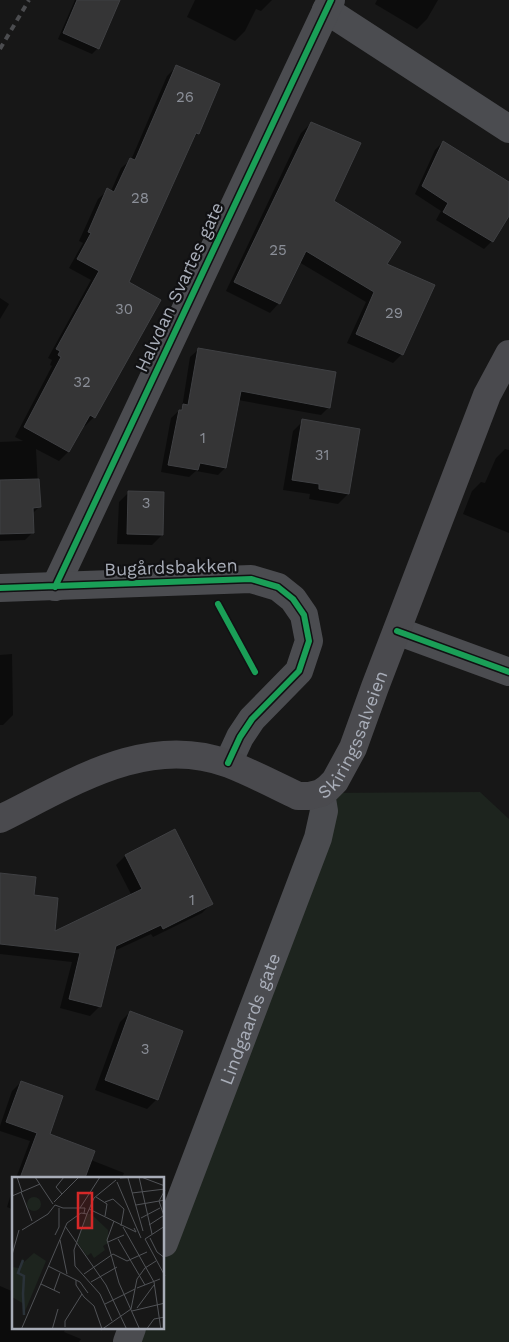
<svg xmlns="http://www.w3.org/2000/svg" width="509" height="1342" viewBox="0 0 509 1342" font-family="'Work Sans',sans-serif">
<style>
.green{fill:#1d241e}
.shadow{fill:#0007}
.building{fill:#353536;stroke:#3f4043}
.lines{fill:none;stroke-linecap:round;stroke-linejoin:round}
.minor{stroke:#4b4c50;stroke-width:28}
.secondary{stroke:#4a4a4e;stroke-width:28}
.rail{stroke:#4b4c4f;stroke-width:4;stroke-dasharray:6 5;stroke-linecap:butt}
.cycleway-casing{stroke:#111113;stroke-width:9}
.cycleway{stroke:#1a9f57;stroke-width:6}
.labels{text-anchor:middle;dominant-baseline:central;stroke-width:4.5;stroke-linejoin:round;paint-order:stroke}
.number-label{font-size:15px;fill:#8b8f98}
.street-label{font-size:18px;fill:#a8adb8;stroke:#111113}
.inset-river{fill:none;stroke:#2a3239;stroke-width:2.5}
.inset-road{fill:none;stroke:#515357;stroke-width:1}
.view{fill:#d62828;fill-opacity:0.15;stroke:#d62828;stroke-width:2.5}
.inset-edge{fill:none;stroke:#a8adb8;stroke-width:2.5}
</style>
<rect width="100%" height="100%" fill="#171717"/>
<path class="green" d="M480,792L509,819V1342H125L130,1328H164V1234L321,793Z"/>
<path class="shadow" d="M75,0H103L116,6L98,48L92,54L58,39Z
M195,0H272L261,11L256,9L245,31L235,41L187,17Z
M377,0H438L427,19L417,29L375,4Z
M176,67L198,133L193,138L128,283L94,417L85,426L83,425L68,452L59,461L36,449L39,507L32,514L33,532L25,540L0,541V442L23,441L15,437L52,366L50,365L52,360L48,358L91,280L69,268L83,243L79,241L98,199L108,190L111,191L121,168L131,160L167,76Z
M311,123L332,201L385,265L402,354L393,363L347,343L366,302L299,262L279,303L270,313L226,291L301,133Z
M443,142L509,183V214L492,241L484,249L436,220L441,211L415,194L435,150Z
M0,298L9,304L0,319Z
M198,350L329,407L321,415L238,400L225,468L218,475L196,471L189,477L161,472L171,418L182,408L190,357Z
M303,421L359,430L348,494L338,504L309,499L310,494L283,490L293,431Z
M505,449L509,450V533L463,514L472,491L481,482L485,483L496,458Z
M129,492L162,535L152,545L117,544L119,502Z
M12,654L13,715L3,725H0V655Z
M125,856L211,904L202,913L153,937L151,934L114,951L100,1006L90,1016L60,1008L72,962L0,954V874L33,896L53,933L132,896L116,865Z
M130,1012L157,1099L147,1109L95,1090L120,1022Z
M21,1082L48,1135L91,1160L124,1173L122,1178H16L30,1141L0,1131V1126L12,1091Z
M14,1184V1210L7,1207Z
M0,1286L14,1292V1328H66L64,1332L81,1339L79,1342H0Z"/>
<path class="building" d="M77,0H120L99,49L63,33Z
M176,65L220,84L199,134L196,133L129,282L161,300L95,418L90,415L69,452L24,427L61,357L58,355L60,351L56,349L99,271L77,259L91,233L88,232L107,188L114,192L130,158L135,160Z
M311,122L361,143L334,201L401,242L387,264L435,285L403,355L356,334L374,292L306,251L280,304L234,282Z
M443,141L509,182V216L493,242L443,212L448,203L422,186Z
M198,348L336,372L330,408L241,391L226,468L200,463L198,470L168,465L179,410H182L183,404L188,405Z
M302,419L360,429L349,494L319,489V484L292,480Z
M39,479L41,507L33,508L34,533L0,534V480Z
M128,491L164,492L163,535L127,534Z
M175,829L213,904L163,929L161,925L116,946L101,1007L69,999L80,953L0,944V873L36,877L34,895L58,898L55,931L142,889L125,855Z
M130,1011L183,1031L158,1100L105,1080Z
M21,1081L63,1096L50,1134L95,1151L85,1178H20L37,1133L6,1122Z"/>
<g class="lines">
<g class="minor">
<path d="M326,10L509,129"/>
<path d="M55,587L331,0"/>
<path d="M0,588L251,579L278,587L293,599L304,615L309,641L299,671L252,719L240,737L228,763"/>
<path d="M397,631L509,672"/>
<path id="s1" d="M164,1243L318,838L324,811L321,793"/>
<path d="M127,1342L132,1328"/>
</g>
<path class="secondary" id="s2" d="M0,819C71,784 147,733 229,764C252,773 275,785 298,796H309L321,793L328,788L335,781L353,748L375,687L487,395L509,354"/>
<path class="rail" d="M0,49L29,0"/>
<defs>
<path id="cycleway" d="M55,587L331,0
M0,588L251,579L278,587L293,599L304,615L309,641L299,671L252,719L240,737L228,763
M218,604L255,672
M397,631L509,672"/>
</defs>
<use href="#cycleway" class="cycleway-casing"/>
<use href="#cycleway" class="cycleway"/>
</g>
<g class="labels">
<g class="number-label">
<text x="185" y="97">26</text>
<text x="140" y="198">28</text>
<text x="278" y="250">25</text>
<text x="124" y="309">30</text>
<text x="394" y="313">29</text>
<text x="82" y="382">32</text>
<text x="203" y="438">1</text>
<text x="322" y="455">31</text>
<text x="146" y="503">3</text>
<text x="192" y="900">1</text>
<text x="145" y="1049">3</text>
</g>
<g class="street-label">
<text transform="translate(179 287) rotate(-65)">Halvdan Svartes gate</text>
<text transform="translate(171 567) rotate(-2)">Bugårdsbakken</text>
<text stroke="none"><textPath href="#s2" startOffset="411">Skiringssalveien</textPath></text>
<text stroke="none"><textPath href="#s1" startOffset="240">Lindgaards gate</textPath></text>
</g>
</g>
<g transform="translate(12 1177)">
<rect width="152" height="152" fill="#171717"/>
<path d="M15 27a7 7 0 1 1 14 0a7 7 0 1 1-14 0ZM75,37H79L96,53V66L91,69L93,73L82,81L79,76L75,79L65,65ZM22,76L34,84L11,139L12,127L0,120V90L7,91L11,81L12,85Z" fill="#1d241e"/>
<path class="inset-river" d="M11,117L12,99L6,96L11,83M11,117L12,138"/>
<path class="inset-road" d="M5,0L10,15M23,0L41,27M127,0L140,57M129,0L153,9M108,1L123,0M116,1L131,54M105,5L129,61M153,13L147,24L153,42M9,15L20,44M120,16L153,12M50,17L44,10L52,0M0,19L28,7M84,20L95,27L93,39M42,25L67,0M93,25L101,22L112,32L109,49M43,28L51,31H73L72,36M124,28L153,23M68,31L88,0M77,32L124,55L122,51M75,37L62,73L63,89L88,117L100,144M129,41L148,31M102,44L95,63L107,106L128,153M137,48L151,39M53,49L94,108L115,153M153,49L133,62L153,99M111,50L142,105L149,153M10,53L36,37L43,28M43,58L47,50V31M138,61L145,75L153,81M106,62L133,108M48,63L55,97M96,65L112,58M0,78L7,53M36,89L68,105L76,116M72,97L101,77L115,84L135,75M64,103V108L72,120L82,129L90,152M79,105L105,90M29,107L48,116M125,111L148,102M42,113L48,96M93,127L123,112M125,131L142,108M120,134L153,126M53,150V144L70,117M9,153L55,46L69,36L75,37L82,21L104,3M40,153L46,132M89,153L119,132L125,102L133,91L144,84M134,153L142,142L153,140"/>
<path class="view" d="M66,16H80V51H66Z"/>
<rect width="152" height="152" class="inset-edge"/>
</g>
</svg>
